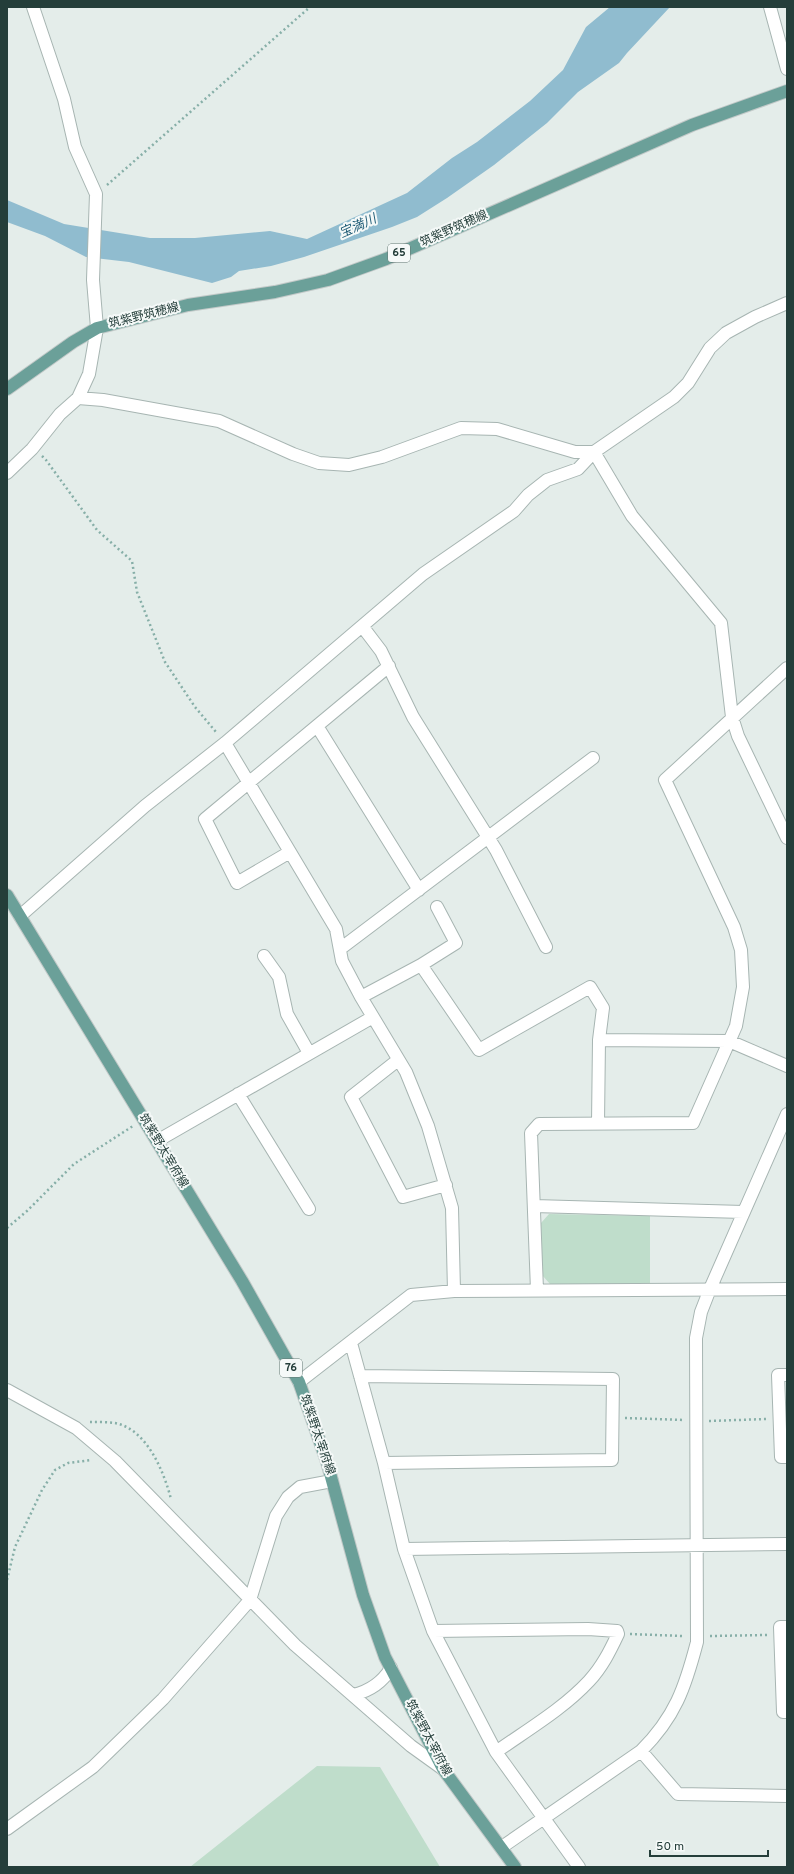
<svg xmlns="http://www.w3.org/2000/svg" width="794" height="1874" viewBox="0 0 794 1874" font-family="Overpass,'Noto Sans JP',sans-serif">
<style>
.green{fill:#bfddcb}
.water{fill:#90bccf}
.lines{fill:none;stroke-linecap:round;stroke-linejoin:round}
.minor-casing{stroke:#a7b5b2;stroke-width:14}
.major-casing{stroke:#c2c9c8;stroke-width:14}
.path{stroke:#87afa8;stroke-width:2.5;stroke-dasharray:2 3;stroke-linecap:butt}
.minor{stroke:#fff;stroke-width:12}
.major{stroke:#6ba099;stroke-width:12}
.labels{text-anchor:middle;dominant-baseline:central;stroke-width:4;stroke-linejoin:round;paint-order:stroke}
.shield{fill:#f5f9f8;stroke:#637673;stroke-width:1}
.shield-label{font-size:11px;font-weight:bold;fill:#243e3a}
.street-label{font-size:12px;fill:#243e3a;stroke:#f5f9f8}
.water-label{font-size:13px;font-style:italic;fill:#215d77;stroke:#f5f9f8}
</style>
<rect width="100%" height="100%" fill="#e4edea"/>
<path class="green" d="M549,1214L650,1216V1284H550L542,1275L541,1223Z
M317,1766L380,1767L440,1867H190Z"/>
<path class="water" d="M610,7H670L627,53L619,63L578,92L547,123L494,165L447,198L417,217L392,227L304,257L271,266L239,271L231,277L212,283L129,262L86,257L45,236L7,222V200L64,224L150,238H195L270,231L307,239L407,193L452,158L477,142L530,101L563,70L586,27Z"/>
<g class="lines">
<defs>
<path id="minor" d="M770,7L787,69
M78,398L103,400L219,421L293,454L319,463L349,465L382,457L461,428L497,429L575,452H594
M594,452L632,516L721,623L732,717L738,736L787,838
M7,473L32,449L60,414L78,398L89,374L97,328L93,280L96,194L75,147L64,99L33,7
M362,626L381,651L413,717L496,850L546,947
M317,726L419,890
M225,743L336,929L342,961L361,997L406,1072L428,1126L452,1208L454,1291
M290,852L237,883L205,819L389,666
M20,916L145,806L225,743L423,574L514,511L528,495L547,480L578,469L594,452L674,397L688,383L710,348L726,333L755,317L787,303
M340,949L593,758
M264,956L279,977L287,1014L309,1053
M421,965L479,1050L590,987L603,1008L599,1040
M361,997L421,965L456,943L437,907
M398,1060L351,1097L403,1197L446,1185
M238,1094L309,1209
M598,1123L599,1040L729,1041L787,1066
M157,1141L373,1017
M534,1206L743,1212
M537,1290L531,1133L539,1124L693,1123L736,1026L743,987L741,950L734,927L665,780L787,668
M351,1343L384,1463L404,1549L433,1631L496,1752L579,1867
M787,1375H778L781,1457H787
M360,1376L613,1379L612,1460L384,1463
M299,1382L411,1295L454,1291L787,1289
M7,1390L76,1428L115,1461L295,1645L411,1746L443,1769
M404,1549L787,1544
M787,1627H780L783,1712H787
M433,1631L588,1629L617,1631L618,1634C610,1651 602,1667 589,1681C563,1709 527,1730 496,1752
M353,1695C370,1691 382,1683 391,1668
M641,1751L678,1794L787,1796
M7,1829L93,1767L163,1699L250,1600L276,1516L288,1497L300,1487L332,1481
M502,1847L641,1751C675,1717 685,1688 697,1642L696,1338L701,1312L710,1289L787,1114"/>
<path id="major" d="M7,389L73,342L97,328L188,305L275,292L328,280L386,259L692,125L787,91
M7,895L242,1281L299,1382L327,1462L363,1595L385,1657L443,1769L515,1867"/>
</defs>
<use href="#minor" class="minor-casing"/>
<use href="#major" class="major-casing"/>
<path class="path" d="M107,185L310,7
M42,456L46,460L97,530L132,561L137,592L165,662L195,707L216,732
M7,1228L27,1211L74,1164L133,1126
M625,1418L684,1420
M709,1421L766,1419
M90,1422C98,1422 107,1422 115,1423C147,1429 164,1472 171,1499
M7,1580L15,1547L42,1490L55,1470L68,1463L92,1460
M630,1634L683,1636
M710,1636L767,1635"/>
<use href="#minor" class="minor"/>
<use href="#major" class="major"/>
</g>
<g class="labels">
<g class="shield">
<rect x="388" y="244" width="22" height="18" rx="3"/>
<rect x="280" y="1359" width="22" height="18" rx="3"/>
</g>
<g class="shield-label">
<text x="399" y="253">65</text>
<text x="291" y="1368">76</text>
</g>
<g class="street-label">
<text transform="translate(454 229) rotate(-24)">筑紫野筑穂線</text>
<text transform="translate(144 316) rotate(-14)">筑紫野筑穂線</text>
<text transform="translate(163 1151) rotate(59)">筑紫野太宰府線</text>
<text transform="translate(317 1435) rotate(71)">筑紫野太宰府線</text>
<text transform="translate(428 1738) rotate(62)">筑紫野太宰府線</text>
</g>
<g class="water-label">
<text transform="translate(358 227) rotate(-24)">宝満川</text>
</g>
</g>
<rect width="794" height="1874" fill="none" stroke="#243e3a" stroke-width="16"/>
<path d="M650 1850v6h118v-6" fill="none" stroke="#243e3a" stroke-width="2"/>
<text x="656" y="1850" font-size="12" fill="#243e3a" stroke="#f5f9f8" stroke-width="3" paint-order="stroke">50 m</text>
</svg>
